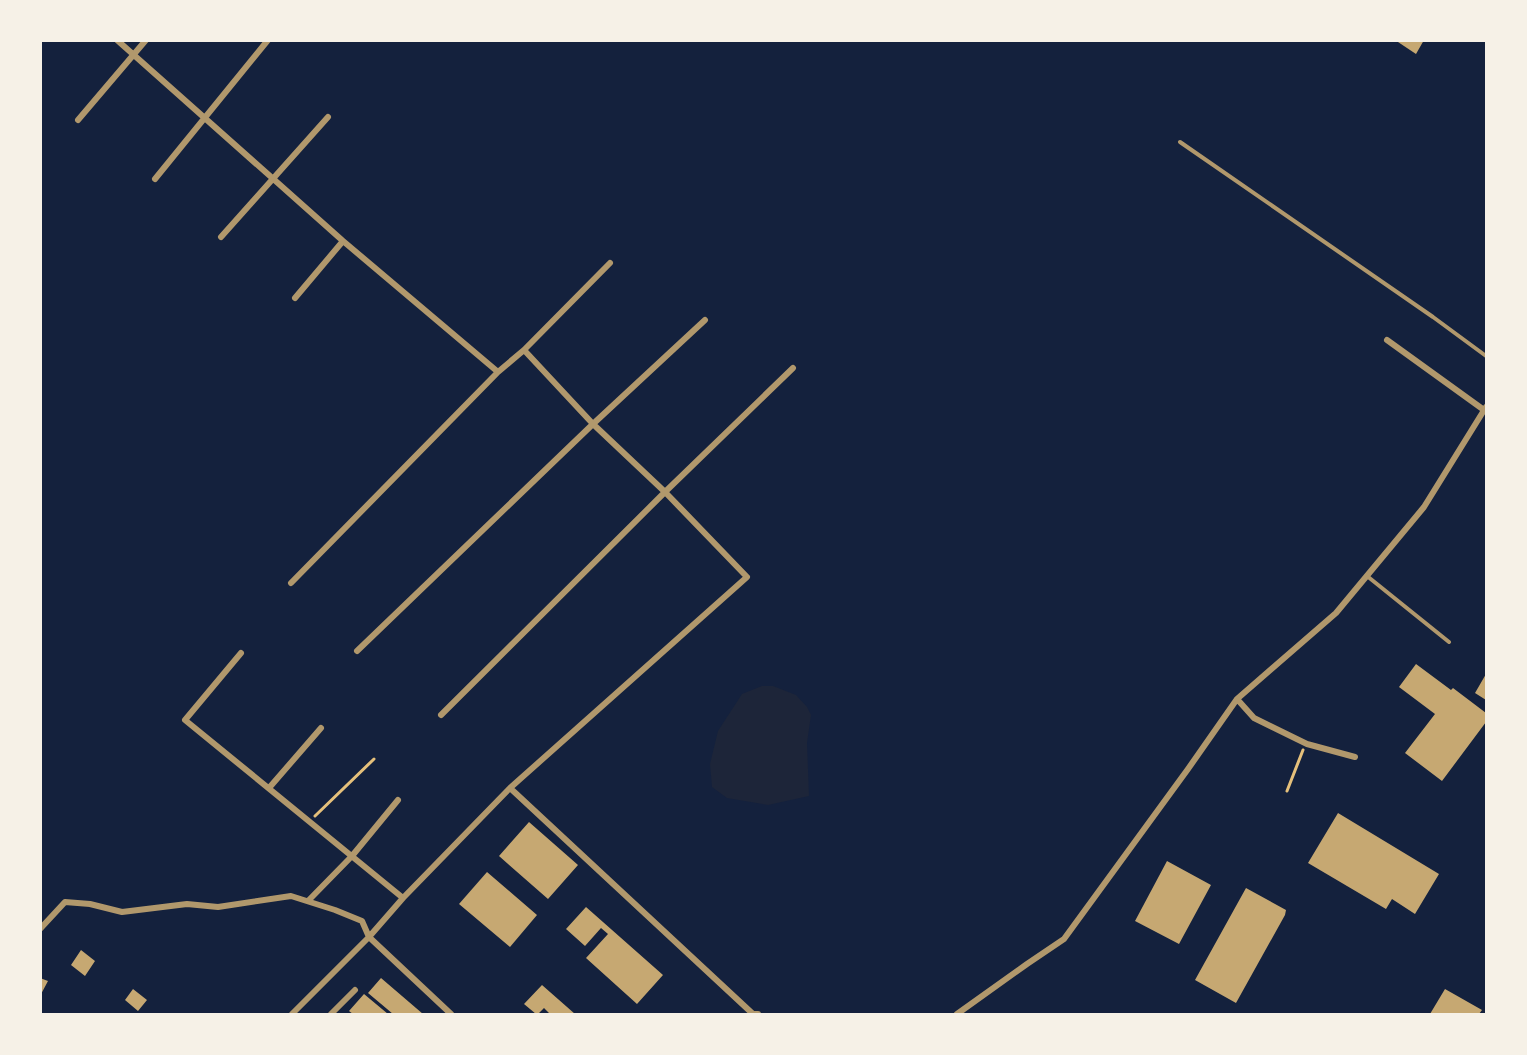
<svg xmlns="http://www.w3.org/2000/svg" width="1527" height="1055" viewBox="0 0 1527 1055" font-family="'PT Sans',sans-serif">
<style>
.green{fill:#1d2539}
.building{fill:#c6a872}
.lines{fill:none;stroke-linecap:round;stroke-linejoin:round}
.path{stroke:#e5c07b;stroke-width:3}
.service{stroke:#b1986c;stroke-width:4}
.minor{stroke:#b1986c;stroke-width:6}
</style>
<rect width="100%" height="100%" fill="#14213d"/>
<path class="green" d="M762,686H773L796,695L807,707L811,715L807,743L809,796L768,805L727,798L712,787L710,764L718,731L742,694Z"/>
<path class="building" d="M1395,40H1424L1416,54Z
M1416,664L1451,690L1453,688L1486,713V722L1442,781L1405,753L1435,714L1399,687Z
M1486,674V700L1475,693Z
M1338,813L1439,874L1415,914L1392,899L1386,909L1308,863Z
M529,822L578,865L548,899L499,856Z
M1167,861L1211,885L1179,944L1135,921Z
M487,872L537,915L510,947L459,904Z
M1246,888L1286,910L1285,915L1236,1003L1195,980Z
M586,907L663,975L637,1004L586,958L608,934L601,928L585,946L566,929Z
M81,950L95,961L85,976L71,965Z
M40,978L48,981L40,996Z
M381,978L423,1014H393L368,993Z
M542,985L575,1014H550L544,1008L538,1014H536L524,1004Z
M133,989L147,1000L138,1011L125,1000Z
M1445,989L1482,1010L1479,1014H1430Z
M364,994L388,1014H353L349,1011Z"/>
<g class="lines">
<path class="path" d="M1287,791L1303,750
M315,816L374,759"/>
<path class="service" d="M1180,142L1433,317L1486,356
M1367,576L1449,642"/>
<path class="minor" d="M117,40L343,241L498,372L524,350L610,263
M78,120L146,40
M155,179L268,40
M221,237L328,117
M295,298L343,241
M1387,340L1484,410
M291,583L498,372
M357,651L593,424L705,320
M241,653L185,720L403,898
M1237,699L1254,718L1307,744L1355,757
M441,715L665,492L593,424L524,350
M269,788L321,728
M510,788L747,577L665,492L793,368
M308,901L352,856L398,800
M40,929L65,902L90,904L122,912L187,904L218,907L291,896L335,910L362,921L369,937L451,1014
M292,1014L369,937L403,898L510,788L753,1014H758
M331,1014L355,990
M957,1014L1027,964L1064,939L1188,769L1237,699L1336,613L1424,507L1486,407"/>
</g>
<rect width="1527" height="1055" fill="none" stroke="#f6f1e7" stroke-width="84"/>
</svg>
